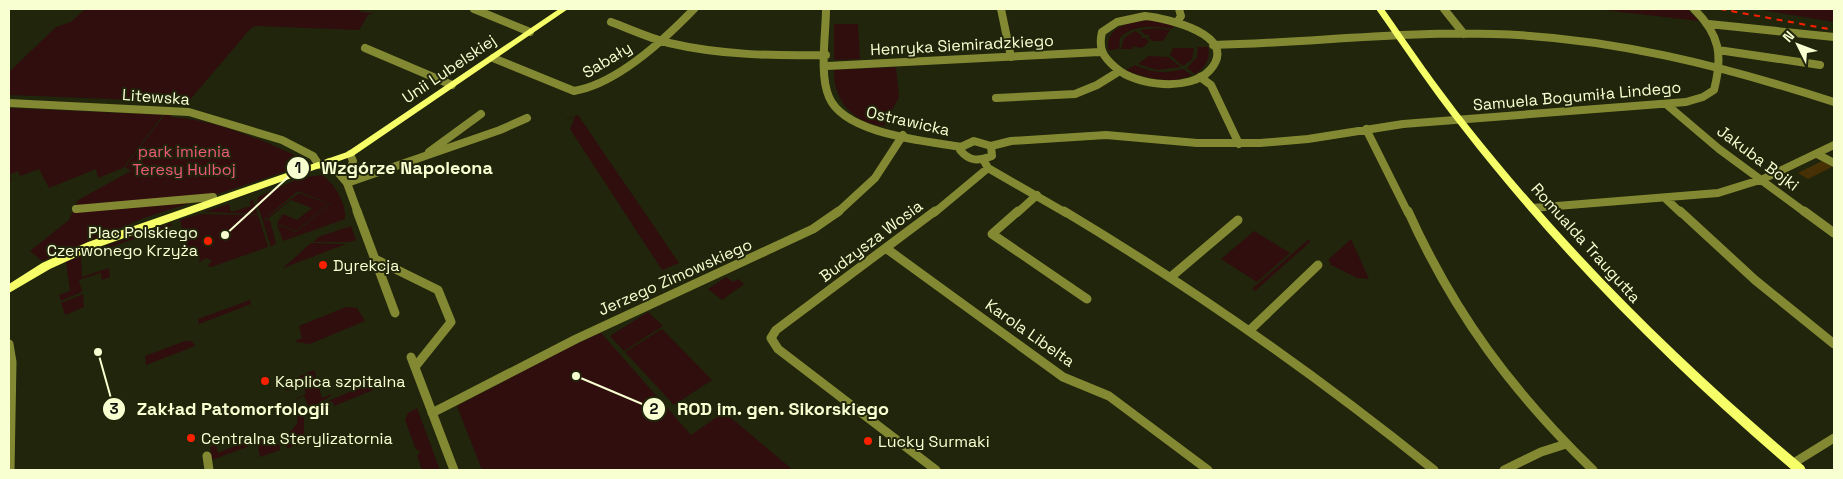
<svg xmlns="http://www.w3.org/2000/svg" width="1843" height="479" viewBox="0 0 1843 479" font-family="'Space Grotesk',sans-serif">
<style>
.green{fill:#300e0e}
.water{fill:#463004}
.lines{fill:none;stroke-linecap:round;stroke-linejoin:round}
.street-far1{stroke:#838932;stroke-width:8}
.street{stroke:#838932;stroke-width:9}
.secondary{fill:#f6ff67;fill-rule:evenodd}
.rail{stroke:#fb2100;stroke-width:2;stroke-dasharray:6 5.5;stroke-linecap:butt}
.poi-dot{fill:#fb2100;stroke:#20250c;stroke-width:2}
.labels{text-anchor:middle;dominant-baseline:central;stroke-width:4;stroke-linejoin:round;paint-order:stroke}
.street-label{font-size:16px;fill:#f8ffd0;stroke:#20250c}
.park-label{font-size:16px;fill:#ed5979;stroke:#20250c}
.poi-label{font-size:16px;fill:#f8ffd0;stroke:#20250c;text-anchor:start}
.leader{fill:none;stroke:#f8ffd0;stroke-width:2}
.callout-dot{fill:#f8ffd0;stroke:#20250c;stroke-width:2}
.mark-label{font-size:15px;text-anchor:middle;font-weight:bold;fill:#111}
.callout-label{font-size:18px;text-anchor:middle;font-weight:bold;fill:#f8ffd0;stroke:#20250c;stroke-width:4;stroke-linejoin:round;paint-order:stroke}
</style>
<rect width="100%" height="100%" fill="#20250c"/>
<path class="green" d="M85,9H364L359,12L374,13L368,15L359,30L256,26L251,28L188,102L9,95V72L56,27L71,22Z
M1595,9H1687L1699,21Z
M1756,9H1834V22Z
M1152,20L1175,23L1172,29C1154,26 1134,24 1120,38L1119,49L1108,50C1105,25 1133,21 1152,20Z
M834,24H858L860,59L834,60Z
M1156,28L1170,30L1163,41H1152L1148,37L1150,35H1145L1140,30Z
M1135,31L1143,36L1140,38H1146L1149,42L1142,48L1133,46V49H1121L1124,38Z
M1198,47H1208C1211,59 1205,68 1195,74L1187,68L1197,57Z
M1173,48H1194L1192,59L1183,66L1170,55Z
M1149,56L1168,57L1181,67L1157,70L1138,64Z
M1135,65C1150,73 1166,74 1183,69L1192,75C1173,85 1145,78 1126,70Z
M896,67L899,97L884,126C853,123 833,100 834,70Z
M9,108L163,115L123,168L98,178L96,169L49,188L39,169L20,176L18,171L9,175L12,180L9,181Z
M171,113V117C215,120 261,139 300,158L296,168L144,218L42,261L30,251L69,220L78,200L131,171L125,167L165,114Z
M578,115L679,263L662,270L570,129L575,117L562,121Z
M321,175C334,181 347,205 345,219L283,241L277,224L296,232L330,204L298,191L264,219L270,221L276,243L271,247L257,203L258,197L300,178Z
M299,193L329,204L296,231L277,223L283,214L297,220L312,208L291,200L269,218V220L266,218Z
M253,200L258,214L204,212L229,204L231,212L251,206L250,201Z
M200,214L258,215L268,247L211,267L207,266L212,261L206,258L200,262L198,261L201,259L197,256L193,258L186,247L180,220Z
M171,223L172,225L169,227L81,257L82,277L109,268L110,277L102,280L101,273L79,280L82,292L61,301L59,295L70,291L66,262L105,246Z
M351,226L356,240L350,242H313L318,237Z
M1254,231L1290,253L1257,282L1221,259Z
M1309,239L1310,242L1255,291L1252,289Z
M1351,239L1369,279L1357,278L1329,264L1331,263L1328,260Z
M311,243L346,244L283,268L310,244Z
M726,277L733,282L738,279L744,284L722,300L708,289Z
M83,294L84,307L65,315L61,303Z
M250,300L251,304L199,324L198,319Z
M346,307L357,308L365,321L310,344L297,342L295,341L302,338L299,326Z
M648,312L663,326L624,351L610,336Z
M662,329L712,380L674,405L625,352Z
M601,333L691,435L724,412L793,470H482L457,406L570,347Z
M185,341H192L195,346L146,365L145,356Z
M314,370L322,398L332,394L331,396L309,408L304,396L288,403L306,394L303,384L286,391L285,387L299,381L298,377Z
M365,378H369L373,390L334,406L333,402L328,401L366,385Z
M304,407V441L287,449L286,436L297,424L298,410Z
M417,408L440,470H422L417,455L420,453L418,449L416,450L405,420L408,413Z
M256,438L275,441L276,445L279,444L280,450L260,457Z
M251,439L252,445L212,460L210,447L216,444L218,453Z"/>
<path class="water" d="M1822,161L1832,167L1808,179L1798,173Z"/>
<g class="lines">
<path class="street-far1" d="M474,9L530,32
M826,9C826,34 819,74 829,97C844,134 926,141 961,147
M1001,9L1011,57
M1444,9L1464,34
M1145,16C1166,18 1241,35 1210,70C1190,92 1136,86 1116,68C1103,57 1098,49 1102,32L1117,22Z
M1178,21L1181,16L1179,9
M611,22C630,29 649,38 669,43C720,55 774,56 826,55
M1709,24L1834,37
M1213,45C1306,43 1400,31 1493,34C1610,37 1723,66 1834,102
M365,48L452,85
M1718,50L1820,65
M493,58L574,91C616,84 665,39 694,9
M827,66L1100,52
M1200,77L1211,85L1239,144
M996,98L1075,94L1097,85L1118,72
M9,103L189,112L282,140L313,156L319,165
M1666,104L1719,149L1806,213
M1366,129L1408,213
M974,141L991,146L992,156C978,161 970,162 960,150L961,147Z
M991,146L1011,141L1106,135L1197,143H1260L1308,139L1403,124L1686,102L1703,97L1714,90C1723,55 1720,35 1694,9
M429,152L481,114
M1817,154L1834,163
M984,161L988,168L1066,213
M329,162L347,183L358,213
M347,183L500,130L527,118
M347,183L353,161L350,154
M1665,198L1681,213
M1532,208L1718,193L1763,179L1834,145
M76,209L213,197
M837,213L875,178L903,135
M934,213L988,168
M1017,213L1037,195"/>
<path class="street" d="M357,211L395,313
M935,211L776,330L771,338L778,349L936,470
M1018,211L992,234L1087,299
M1064,211C1194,289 1316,375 1434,470
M1408,211C1455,315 1512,391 1593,470
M1680,211L1755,280L1834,344
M1804,211L1834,233
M887,249L1063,377L1109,396L1208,470
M375,259L438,290L451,322L415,367
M1172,276L1238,220
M1250,330L1318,265
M9,344L12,362L10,470
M411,357L454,470
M432,413L576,339L813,229L839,211
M207,456L209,470
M1792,464L1834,438
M1504,470L1541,452L1566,444"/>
<path class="secondary" d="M559,9H568L353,156L96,248L50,269L9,293V284L42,263L88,242L347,152Z
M1376,9H1384C1411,48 1438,87 1468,125C1568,251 1681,363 1804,466L1806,470H1792C1671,367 1559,254 1462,129C1431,90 1404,49 1376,9Z"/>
<path class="rail" d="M1720,9L1834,30"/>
</g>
<g class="poi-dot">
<circle cx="208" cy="241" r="5"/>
<circle cx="323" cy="265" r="5"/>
<circle cx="265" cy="381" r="5"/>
<circle cx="191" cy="438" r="5"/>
<circle cx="868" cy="441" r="5"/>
</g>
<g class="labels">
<g class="street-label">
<text transform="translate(962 45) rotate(-3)">Henryka Siemiradzkiego</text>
<text transform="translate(607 60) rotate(-31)">Sabały</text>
<text transform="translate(449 69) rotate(-34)">Unii Lubelskiej</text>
<text transform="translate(1577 96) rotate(-5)">Samuela Bogumiła Lindego</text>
<text transform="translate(156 97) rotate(4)">Litewska</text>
<text transform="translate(908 121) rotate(13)">Ostrawicka</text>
<text transform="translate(1758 158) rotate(37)">Jakuba Bojki</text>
<text transform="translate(871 241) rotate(-37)">Budzysza Wosia</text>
<text transform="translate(1586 243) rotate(48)">Romualda Traugutta</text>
<text transform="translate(675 277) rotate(-24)">Jerzego Zimowskiego</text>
<text transform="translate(1030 333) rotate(35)">Karola Libelta</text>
</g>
<g class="park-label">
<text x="184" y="151">park imienia<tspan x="184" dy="18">Teresy Hulboj</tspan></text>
</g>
<g class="poi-label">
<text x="198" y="232" text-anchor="end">Plac Polskiego<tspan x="198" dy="18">Czerwonego Krzyża</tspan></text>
<text x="333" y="265">Dyrekcja</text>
<text x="275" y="381">Kaplica szpitalna</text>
<text x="201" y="438">Centralna Sterylizatornia</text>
<text x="878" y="441">Lucky Surmaki</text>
</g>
</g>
<path class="leader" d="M225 235L298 168M576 376L654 409M98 352L114 409"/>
<g class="callout-dot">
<circle cx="225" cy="235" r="5"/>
<circle cx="576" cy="376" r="5"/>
<circle cx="98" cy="352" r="5"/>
<circle cx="298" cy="168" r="12"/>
<circle cx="654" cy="409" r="12"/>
<circle cx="114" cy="409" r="12"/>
</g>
<g class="mark-label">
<text x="298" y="173">1</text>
<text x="654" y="414">2</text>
<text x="114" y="414">3</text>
</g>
<g class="callout-label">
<text x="407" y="174">Wzgórze Napoleona</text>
<text x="783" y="415">ROD im. gen. Sikorskiego</text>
<text x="233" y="415">Zakład Patomorfologii</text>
</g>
<rect width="1843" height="479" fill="none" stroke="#f8ffd0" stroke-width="20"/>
<g transform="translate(1798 45) rotate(312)" stroke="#20250c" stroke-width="4" paint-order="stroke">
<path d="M0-4L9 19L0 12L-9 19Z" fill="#f8ffd0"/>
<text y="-8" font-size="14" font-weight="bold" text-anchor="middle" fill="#f8ffd0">N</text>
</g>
</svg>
